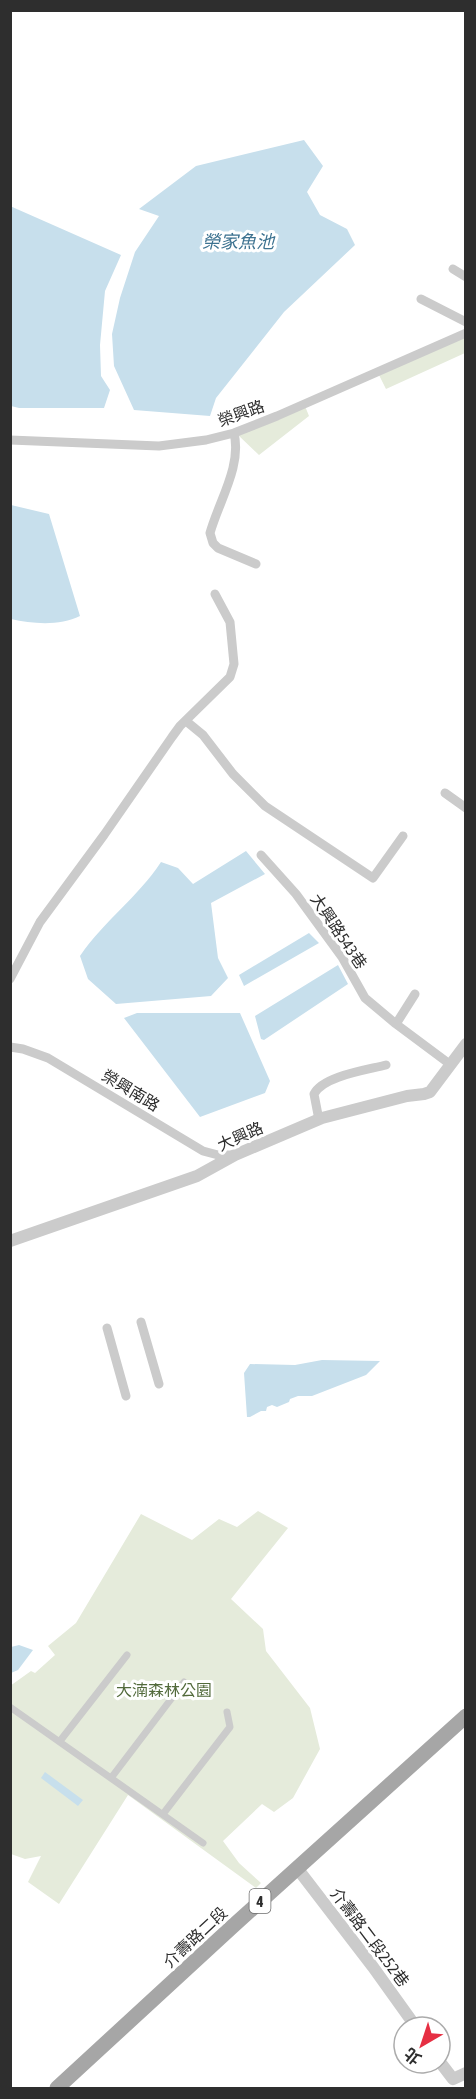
<svg xmlns="http://www.w3.org/2000/svg" width="476" height="2099" viewBox="0 0 476 2099" font-family="'Asap Condensed','Noto Sans TC',sans-serif">
<style>
.green{fill:#e5ebdb}
.water{fill:#c7dfec}
.lines{fill:none;stroke-linecap:round;stroke-linejoin:round}
.pedestrian{stroke:#cbcbcb;stroke-width:7}
.minor{stroke:#cbcbcb;stroke-width:9}
.tertiary{stroke:#cbcbcb;stroke-width:12}
.primary{stroke:#a6a6a6;stroke-width:15}
.labels{text-anchor:middle;dominant-baseline:central;stroke-width:6;stroke-linejoin:round;paint-order:stroke}
.shield{fill:#fff;stroke:#6d6d6d;stroke-width:1.5}
.shield-label{font-size:15px;font-weight:bold;fill:#2e2e2e}
.street-label{font-size:16px;fill:#2e2e2e;stroke:#fff}
.park-label{font-size:16px;fill:#526a3b;stroke:#fff}
.water-label{font-size:18px;font-style:italic;fill:#3c7290;stroke:#fff}
</style>
<rect width="100%" height="100%" fill="#fff"/>
<path class="green" d="M465,336V353L386,389L379,375Z
M305,406L309,416L259,455L237,434Z
M258,1511L288,1528L231,1599L263,1629L266,1651L310,1708L320,1749L293,1798L274,1812L262,1804L223,1841L239,1863L261,1883L256,1888L128,1795L59,1904L28,1882L41,1856L25,1859L11,1854L10,1686L31,1671L35,1673L55,1655L48,1646L76,1623L141,1514L192,1540L219,1519L237,1527Z"/>
<path class="water" d="M304,140L323,166L307,192L320,215L347,229L355,245L284,312L216,398L210,416L134,410L114,366L112,334L120,298L135,252L159,216L139,209L196,166Z
M10,206L121,255L105,291L100,345L101,376L110,390L104,408H19L11,406Z
M11,505L49,514L80,616C60,626 33,624 11,619Z
M246,851L265,874L211,903L218,958L228,978L211,996L116,1004L88,979L80,956C104,921 138,897 161,862L178,868L193,884Z
M309,933L319,943L244,986L239,975Z
M338,965L348,984L264,1040L261,1039L255,1016Z
M137,1013H240L270,1081L265,1093L200,1117L124,1018Z
M322,1360L380,1361L366,1375L312,1396H298L290,1399L289,1402L277,1407L272,1405L267,1407L266,1411H261L250,1417H247L244,1373L250,1364L295,1365Z
M19,1645L33,1650L18,1670L11,1673V1647Z
M45,1772L83,1800L78,1806L41,1778Z"/>
<g class="lines">
<path class="pedestrian" d="M10,1707L203,1843
M60,1741L127,1655
M111,1778L184,1682
M163,1814L230,1727L227,1712"/>
<path class="minor" d="M453,269L466,277
M421,299L466,322
M234,433C242,466 219,501 210,533L213,543L218,548L256,564
M10,440L159,446L206,440L234,433L277,416L466,333
M186,721L203,735L233,774L265,806L373,878L403,836
M445,793L466,808
M261,855L296,894L342,957L365,998L396,1024L451,1065
M10,979L40,922L104,835L172,737L180,726L230,677L234,664L230,622L215,594
M396,1024L415,994
M10,1047L23,1049L48,1058L203,1151L218,1155H233
M319,1120L314,1094C323,1076 367,1070 386,1065
M141,1322L159,1384
M107,1328L126,1396"/>
<path class="tertiary" d="M10,1241L197,1176L235,1155L322,1118L407,1096L424,1094L430,1092L466,1044
M297,1868L373,1967L416,2027
M440,2062L453,2079L466,2073"/>
<path class="primary" d="M57,2088L233,1926L466,1716"/>
</g>
<g class="labels">
<rect class="shield" x="249.5" y="1889" width="21" height="24" rx="4.5"/>
<g class="shield-label">
<text x="260" y="1901">4</text>
</g>
<g class="street-label">
<text transform="translate(241 413) rotate(-20)">榮興路</text>
<text transform="translate(339 931) rotate(56)">大興路543巷</text>
<text transform="translate(131 1090) rotate(31)">榮興南路</text>
<text transform="translate(240 1136) rotate(-24)">大興路</text>
<text transform="translate(195 1937) rotate(-43)">介壽路二段</text>
<text transform="translate(370 1937) rotate(53)">介壽路二段252巷</text>
</g>
<g class="park-label">
<text x="164" y="1690">大湳森林公園</text>
</g>
<g class="water-label">
<text x="238" y="241">榮家魚池</text>
</g>
</g>
<rect width="476" height="2099" fill="none" stroke="#2e2e2e" stroke-width="24"/>
<g transform="translate(422 2045) rotate(219)"><circle r="28" fill="#ffffff" stroke="#ababab" stroke-width="1.5"/>
<path d="M0-4.5L10 22L0 15L-10 22Z" fill="#e62f43"/>
<text y="-9" font-size="16" font-weight="bold" text-anchor="middle" fill="#2e2e2e">北</text>
</g>
</svg>
